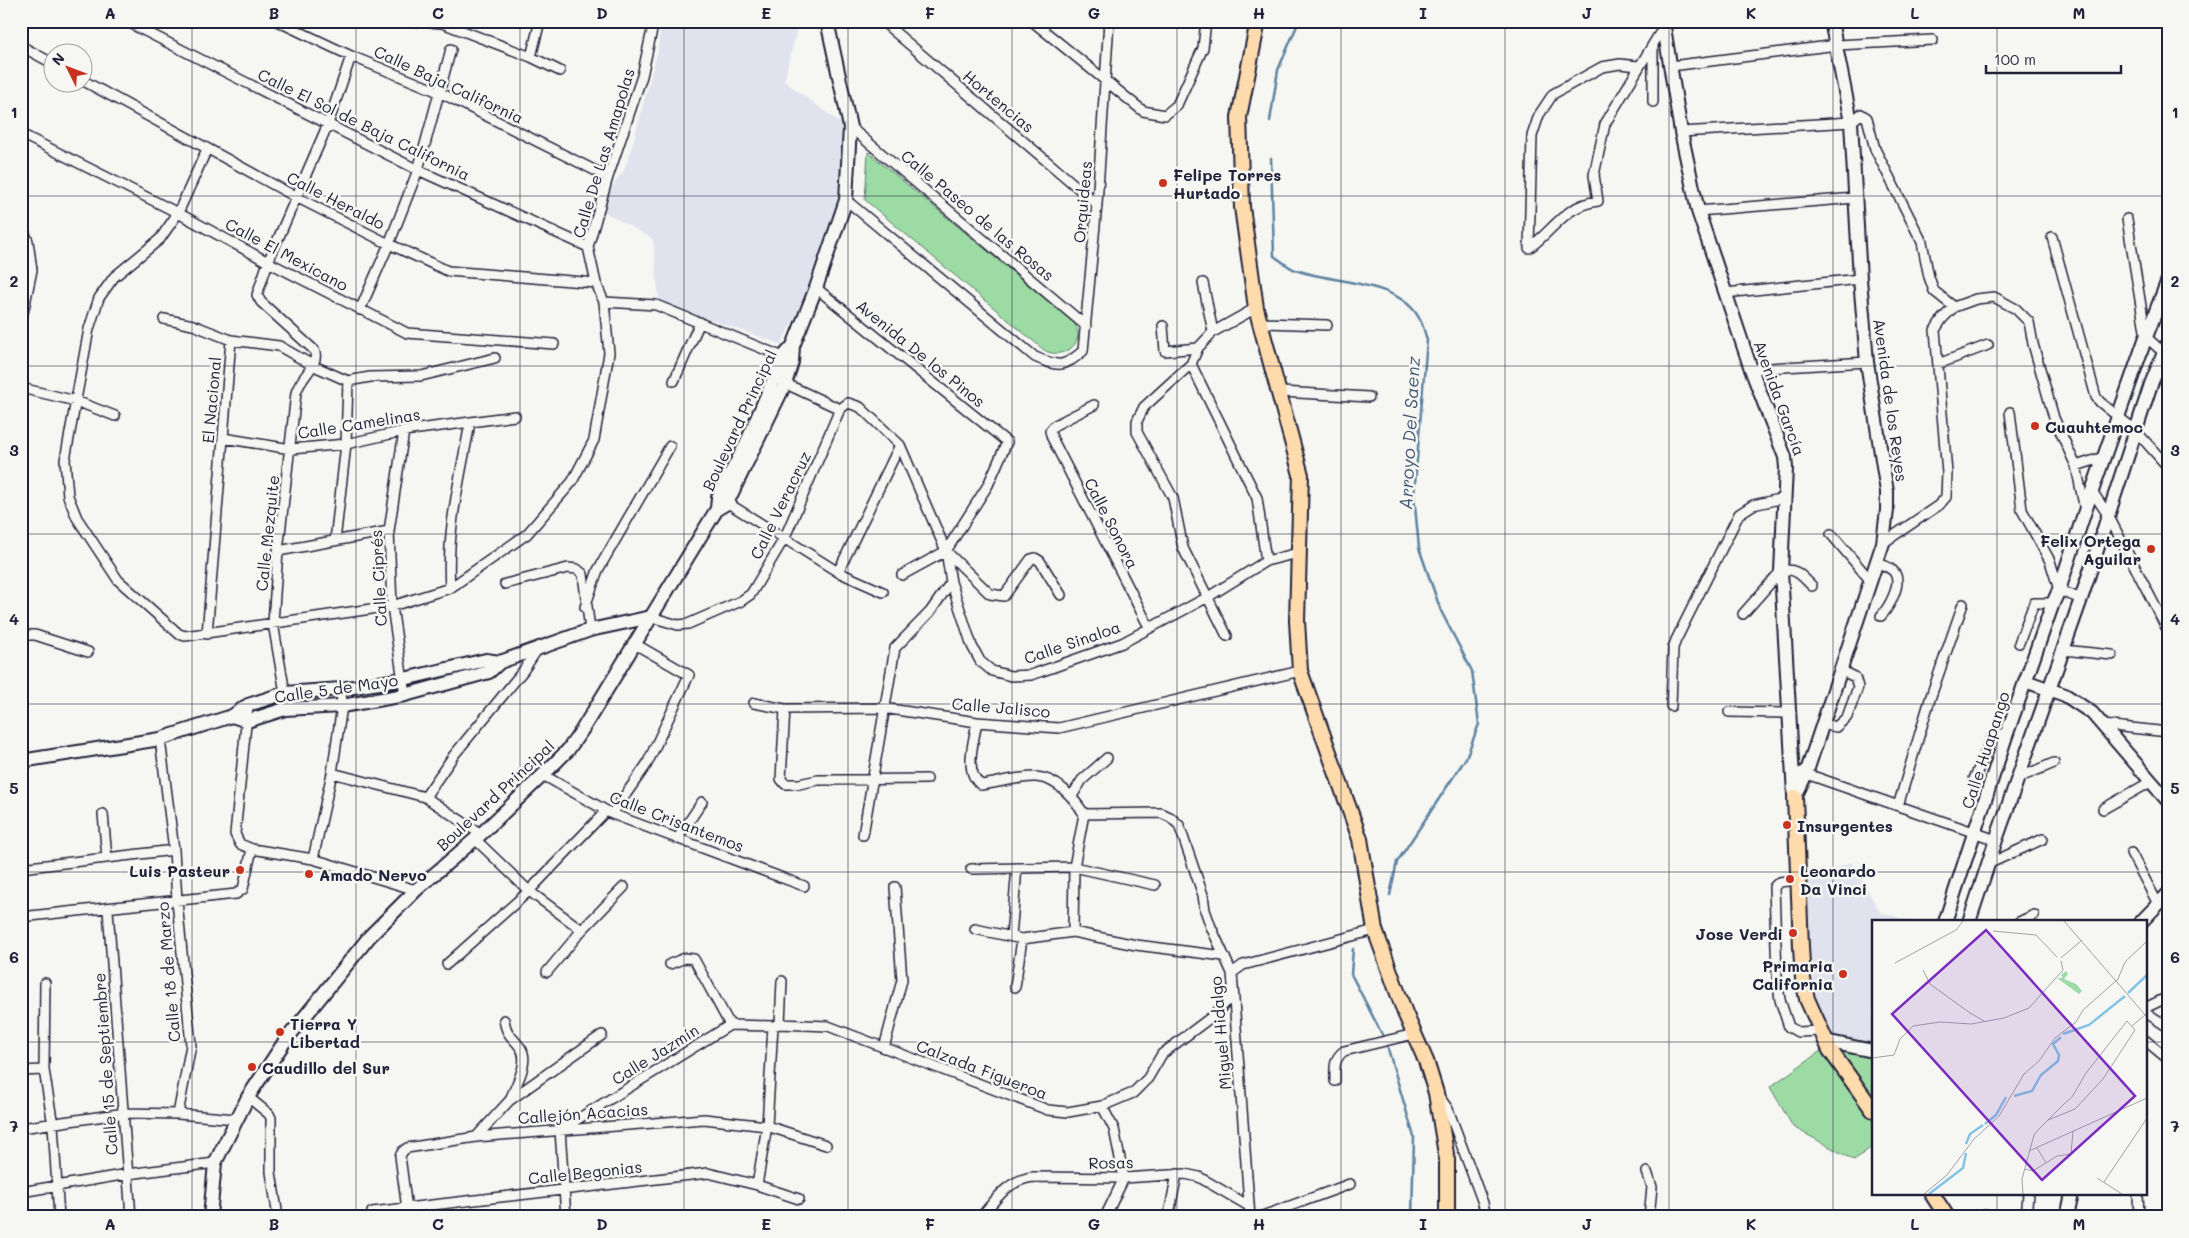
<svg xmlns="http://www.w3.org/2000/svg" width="2189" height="1238" viewBox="0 0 2189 1238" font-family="Mali,sans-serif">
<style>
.built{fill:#e0e2ee}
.green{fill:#9cdba3;stroke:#5f7e6f}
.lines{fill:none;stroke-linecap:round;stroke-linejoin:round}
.stream{stroke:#5d83a1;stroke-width:2.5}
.street-casing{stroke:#22223b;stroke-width:12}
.secondary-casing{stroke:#22223b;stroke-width:16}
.primary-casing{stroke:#22223b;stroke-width:18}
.street{stroke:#f6f6f2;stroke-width:9}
.secondary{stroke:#f6f6f2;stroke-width:12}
.primary{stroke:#fddbac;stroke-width:14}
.grid{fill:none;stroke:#22223b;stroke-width:1;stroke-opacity:0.55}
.poi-dot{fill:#c8321e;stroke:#f6f6f2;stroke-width:2}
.labels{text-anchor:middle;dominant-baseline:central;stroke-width:5;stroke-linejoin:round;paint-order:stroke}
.street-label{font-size:16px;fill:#22223b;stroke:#f6f6f2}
.poi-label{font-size:16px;font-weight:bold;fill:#22223b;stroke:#f6f6f2;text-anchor:start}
.water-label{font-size:18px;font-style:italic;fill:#455a76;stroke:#f6f6f2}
.inset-river{fill:none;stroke:#85c3e5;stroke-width:2.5}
.inset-road{fill:none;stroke:#a1a1a9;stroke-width:1}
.view{fill:#7b2cbf;fill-opacity:0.15;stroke:#7b2cbf;stroke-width:2.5}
.inset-edge{fill:none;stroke:#22223b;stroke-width:2.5}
.neatline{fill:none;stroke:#22223b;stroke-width:2}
.grid-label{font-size:16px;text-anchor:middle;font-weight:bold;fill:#22223b}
</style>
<rect width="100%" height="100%" fill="#f6f6f2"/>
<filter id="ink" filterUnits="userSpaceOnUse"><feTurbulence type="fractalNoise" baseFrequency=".02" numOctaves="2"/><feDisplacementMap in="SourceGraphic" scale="10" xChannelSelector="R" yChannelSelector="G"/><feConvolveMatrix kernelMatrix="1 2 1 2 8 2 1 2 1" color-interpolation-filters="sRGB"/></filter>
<g filter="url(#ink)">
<path class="built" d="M661,21H799L784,81L842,124L838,206L805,297L781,344L680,309L659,300L653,239L601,210L612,187L624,170L631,150L658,50Z
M1851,862L1880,912L1913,922H1873V1045L1835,1040L1816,998L1810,949L1807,881Z"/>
<path class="green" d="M868,152L1074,323C1088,343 1062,361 1044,350L865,200Z
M1829,1045L1873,1052V1146L1854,1160L1793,1127L1770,1087Z"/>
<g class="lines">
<path class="stream" d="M1270,121L1278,70L1299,21
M1271,158L1274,256C1280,260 1287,266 1293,269C1331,284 1403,279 1421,322C1424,328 1425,334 1427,340L1414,495L1419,548L1441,611L1472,671L1479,724L1466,758L1397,862L1390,895
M1353,949L1351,974L1386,1042L1414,1137L1412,1217"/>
<defs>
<path id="street" d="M130,21L135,26L418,170L588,247
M277,21L351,56L439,92L608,177
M409,21L442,23L531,57L560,71
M882,21L1097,204
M1032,21L1143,111L1165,115L1177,105L1203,48L1206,21
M21,27L23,21
M21,46L52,63
M531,57L540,21
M1671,66L1837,45L1933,40
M82,80L296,197L389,244L448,271L596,283
M1653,102V45
M850,127L1086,326
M1681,132L1851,122L1861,114L1867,118L1875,149L1922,242L1929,277L1934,291L1954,307
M21,134L178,213L268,262L407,333L554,344
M207,149L178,213L160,239L114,277L99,298L89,329L65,460L68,496L77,518L118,580L179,634L185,636L392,606L450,588L527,534L572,482L594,440L609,353L604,302L596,283L588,247L608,177L642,76L654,21
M846,200L1035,357C1059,367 1063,368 1083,351L1097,204L1109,21
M1698,211L1855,198
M2127,219L2146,337L2164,353
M21,224L28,241L32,270L21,323
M2052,237L2096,397L2100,402L2136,431L2168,467
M1529,248C1554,230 1565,205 1598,201L1594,175L1605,124L1664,26
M1529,248L1532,136L1539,115L1553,94L1602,67L1620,64L1638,66
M1203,283L1213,332
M816,288L1007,442L988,485L946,551L902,575
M1725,293L1860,279
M604,302L656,305L788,359
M360,310L389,244L418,170L451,49
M164,319L193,325L231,340L279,346L314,366L348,381L370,377L421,376L495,358
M1261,323L1327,325
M1163,326L1165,351L1198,348
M1191,364L1257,498L1266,561
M1938,364L1988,345
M1751,369L1867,362
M674,381L700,322
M782,382L840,409
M21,388L76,401L115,416
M1281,392L1369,397
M1094,405L1055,425L1050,431L1052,438L1149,627
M840,409L848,403L860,407L900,445L946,551L951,582L972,646L980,661L992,671L1011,676L1031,675L1122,643L1208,597L1266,561L1298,553
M2010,412L2022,510L2050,561L2059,590L2081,599
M404,431L389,531L392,606L405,695
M223,438L291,449L346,444L404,431L515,416
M2076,466L2104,457
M2092,491L2108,515L2168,631
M723,500L838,572L883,592
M1831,534L1870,580
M335,541L346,444L348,381
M1883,543L1939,505L1946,497L1947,473L1935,330L1942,319L1954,307L1976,299L1994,297L2016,309L2029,322L2033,344L2054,418L2076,466L2085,510
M278,551L389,531
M946,551L990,594L1004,596L1031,559L1035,558L1040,561L1061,595
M1876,562C1882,565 1890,567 1894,572C1903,583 1889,607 1881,616
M838,572L900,445
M505,584L568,568L577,569L583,574L590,630
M450,588C446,531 460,479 470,423
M585,607L598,570L670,446
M1743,614L1781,571C1796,567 1802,576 1812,586
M651,617L678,625L688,624L741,601L751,594L785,537L840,409
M207,634L231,340
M21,635H35L88,652
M1227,636L1183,548L1173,498L1137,432V421L1144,407L1191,364L1198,348L1213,332L1256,308
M2019,643L2034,603H2053
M2063,650L2112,655
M754,703L785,709L883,708L977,722L1059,728L1300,671
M248,705L235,834L240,844L252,849L313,859L416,890
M1671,706L1673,648L1676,640L1739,514L1753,505L1784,498
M285,709V693L273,623L278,551L296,393C300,377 321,364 314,350L261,302L257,295L268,262L328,124L351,56
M785,709L781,779L785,784H799L818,780L927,779
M1729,712L1791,713
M977,722C974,741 963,772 981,785C996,783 1022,776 1036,777C1057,778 1074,798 1084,814
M1823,724L1836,727L1847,717L1858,687L1855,677L1840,670
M2103,725L2168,732
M160,739L174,850L177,901L191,1045L178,1114
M1801,772L1996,840
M332,773L425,797L481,834
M543,775L612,814L804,886
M2018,778L2054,763
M1974,779L1992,738L1999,734L2006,736
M1072,796L1082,780L1107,758
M425,797L454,755L523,671L537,650
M1898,806L1931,696L1963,604
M2103,809L2152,781
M103,814L107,858
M612,814L647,764L689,675L635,644
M1084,814L1161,813L1170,817L1179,825L1203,895L1205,910L1211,927L1232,973L1250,1217
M863,835L895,648L930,612L951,582
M678,838L702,802
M475,839L529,891L582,930
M2131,853L2158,904
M313,859L332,773L342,706L341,689
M1988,864L2043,839
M21,868L174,850
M971,869L1074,867L1155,885
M1798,880L1779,882L1774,887L1777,976L1780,1000L1789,1027L1798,1032L1820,1031
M108,910L131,1217
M21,917L236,894L243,889L252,849
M2019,922L2034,915
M975,929L1022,939L1073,932L1074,867L1084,814
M1073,932L1136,945L1224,956
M1011,936L1017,868
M447,964L529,891L606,811
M670,964L685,958L694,959L730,1025
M547,972L582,930L624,887
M1232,973L1243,965L1375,930
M45,983L44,1070L53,1125L59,1217
M1015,987L1022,939
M2145,1008L2168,997
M2145,1012L2168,1027
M504,1020C507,1036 511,1035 520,1047C531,1061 515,1086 510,1100
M780,1024L782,981
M2145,1040L2168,1059
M884,1048L902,980L895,887
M21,1071L44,1070
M1335,1081C1335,1069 1333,1059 1344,1051L1414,1034
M1438,1095L1448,1109L1483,1203L1486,1217
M248,1097L269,1114L271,1118V1172L278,1217
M1102,1106L1114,1129L1124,1178L1105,1217
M21,1128L125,1113L178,1114L236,1119
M476,1137L510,1100L602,1035
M1647,1172L1652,1187L1649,1217
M757,1185L767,1126L773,1026
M21,1192L128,1174L215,1163
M2138,1194L2139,1217
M372,1212L708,1173L757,1185L799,1199
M408,1217L400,1156L403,1151L407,1148L476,1137L704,1119L767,1126L826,1145
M566,1217L560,1130L730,1025L773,1026L780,1024L828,1026L1048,1110L1068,1112L1102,1106L1133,1093L1148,1078L1162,1054L1214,1015L1233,995
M981,1217C996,1199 1008,1180 1033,1177L1124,1178L1185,1174L1199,1177L1249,1206
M1166,1217L1169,1214L1177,1174
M1260,1217L1350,1184
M1985,1217V1215
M2026,1217L2028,1194"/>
<path id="secondary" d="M1663,21L1681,132L1698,211L1751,369L1785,457L1786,468L1781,571L1794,795
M717,509L727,503L785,384L792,362L793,346L816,288L846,200L850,127L827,21
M2025,681L2065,695L2092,713L2168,801
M232,716L247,721L285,709L342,706L405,695L489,672L500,662
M21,761L160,739L232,716L248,705L285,693L341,689L404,679L486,660L500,662L590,630L651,617
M1795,797L1806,774L1883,543L1887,510V492L1867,362L1860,279L1851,122L1831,21
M1945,922L2006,736L2053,603L2059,590L2085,511L2146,337L2168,280
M1969,922L1996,840L2081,599L2151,384L2168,343
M2141,922L2168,894
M1825,1041L1873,1051
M210,1217L215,1163L248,1097L285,1041L370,936L416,890L481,834L543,775L568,750L582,730L717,509L718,497L746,444L783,357L793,346
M2067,1217L2072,1194"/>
<path id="primary" d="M1258,21L1239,117L1242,207L1256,308L1301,475L1297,621L1300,671L1360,839L1375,930L1405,1013L1426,1061L1436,1093L1447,1160V1217
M1795,797L1801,947L1803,979L1807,999L1830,1050L1873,1110
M1932,1194L1947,1217"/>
</defs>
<use href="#street" class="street-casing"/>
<use href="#secondary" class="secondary-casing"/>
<use href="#primary" class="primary-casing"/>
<use href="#street" class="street"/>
<use href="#secondary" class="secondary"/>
<use href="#primary" class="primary"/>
</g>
</g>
<path class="grid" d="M192,21V1217M356,21V1217M520,21V1217M684,21V1217M848,21V1217M1012,21V1217M1177,21V1217M1341,21V1217M1505,21V1217M1669,21V1217M1833,21V1217M1997,21V922M21,196H2168M21,366H2168M21,534H2168M21,704H2168M21,872H2168M21,1042H1873M2145,1042H2168M1997,1194V1217"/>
<g class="poi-dot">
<circle cx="1163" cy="183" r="5"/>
<circle cx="2035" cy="426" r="5"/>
<circle cx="2151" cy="549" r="5"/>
<circle cx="1787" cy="825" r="5"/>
<circle cx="240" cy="870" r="5"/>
<circle cx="309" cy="874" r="5"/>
<circle cx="1790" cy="879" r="5"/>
<circle cx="1793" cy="933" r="5"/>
<circle cx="1843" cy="974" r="5"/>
<circle cx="280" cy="1032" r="5"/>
<circle cx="252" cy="1067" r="5"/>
</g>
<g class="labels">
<g class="street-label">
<text transform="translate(449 84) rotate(25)">Calle Baja California</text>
<text transform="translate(999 101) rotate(40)">Hortencias</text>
<text transform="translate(364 124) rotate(26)">Calle El Sol de Baja California</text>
<text transform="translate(603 153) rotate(-73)">Calle De Las Amapolas</text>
<text transform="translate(336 200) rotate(27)">Calle Heraldo</text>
<text transform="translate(1082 202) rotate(-85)">Orquideas</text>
<text transform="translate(978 215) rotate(40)">Calle Paseo de las Rosas</text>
<text transform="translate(287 254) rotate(28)">Calle El Mexicano</text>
<text transform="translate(921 353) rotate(39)">Avenida De los Pinos</text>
<text transform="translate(1780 398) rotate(70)">Avenida García</text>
<text transform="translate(211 400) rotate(-85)">El Nacional</text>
<text transform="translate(1891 400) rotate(82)">Avenida de los Reyes</text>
<text transform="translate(739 420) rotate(-65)">Boulevard Principal</text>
<text transform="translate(359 423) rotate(-9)">Calle Camelinas</text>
<text transform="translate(780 505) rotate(-64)">Calle Veracruz</text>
<text transform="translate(1112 523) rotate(63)">Calle Sonora</text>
<text transform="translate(267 533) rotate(-84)">Calle Mezquite</text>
<text transform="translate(378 578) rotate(-93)">Calle Ciprés</text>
<text transform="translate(1072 642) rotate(-19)">Calle Sinaloa</text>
<text transform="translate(336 688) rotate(-8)">Calle 5 de Mayo</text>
<text transform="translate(1001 707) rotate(5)">Calle Jalisco</text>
<text transform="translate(1985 750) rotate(-72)">Calle Huapango</text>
<text transform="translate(495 795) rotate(-43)">Boulevard Principal</text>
<text transform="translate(677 821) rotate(21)">Calle Crisantemos</text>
<text transform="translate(168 972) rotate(-95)">Calle 18 de Marzo</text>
<text transform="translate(1220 1033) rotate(-95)">Miguel Hidalgo</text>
<text transform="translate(655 1054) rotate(-32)">Calle Jazmín</text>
<text transform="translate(105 1064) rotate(-94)">Calle 15 de Septiembre</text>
<text transform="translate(982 1069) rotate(21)">Calzada Figueroa</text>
<text transform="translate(583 1113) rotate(-4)">Callejón Acacias</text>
<text transform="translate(1111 1162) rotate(-1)">Rosas</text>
<text transform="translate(585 1172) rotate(-6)">Calle Begonias</text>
</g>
<g class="poi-label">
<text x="1173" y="174">Felipe Torres<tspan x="1173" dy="18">Hurtado</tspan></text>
<text x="2045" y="426">Cuauhtemoc</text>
<text x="2141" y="540" text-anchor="end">Felix Ortega<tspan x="2141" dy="18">Aguilar</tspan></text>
<text x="1797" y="825">Insurgentes</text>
<text x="230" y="870" text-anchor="end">Luis Pasteur</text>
<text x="1800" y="870">Leonardo<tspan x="1800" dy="18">Da Vinci</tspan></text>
<text x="319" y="874">Amado Nervo</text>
<text x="1783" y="933" text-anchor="end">Jose Verdi</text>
<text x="1833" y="965" text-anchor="end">Primaria<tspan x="1833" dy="18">California</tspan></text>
<text x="290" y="1023">Tierra Y<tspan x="290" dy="18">Libertad</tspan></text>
<text x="262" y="1067">Caudillo del Sur</text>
</g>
<g class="water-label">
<text transform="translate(1409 433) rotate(-87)">Arroyo Del Saenz</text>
</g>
</g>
<g transform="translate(1872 920)">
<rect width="275" height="275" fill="#f6f6f2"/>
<path d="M194,51L196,54L192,59L204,64L210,71L207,74L185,58H191L189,55Z" fill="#9cdba3"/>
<path class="inset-river" d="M256,73L275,55M191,114L217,105L253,76M142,176L160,171L169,155L186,141L187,135L181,124L189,117M113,204L124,195L134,177M94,224L98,214L111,205M57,274L91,248L94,233"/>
<path class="inset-road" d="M192,1L275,97M121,11L164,15L185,37M189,38L210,20M23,43L84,10L91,1M51,50L58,64L98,93M98,93L112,101M260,106L274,94M0,138L22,135L28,119L41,106L68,102L99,104L132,98L157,88L191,50L189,41M165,228L174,243M157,231L275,178M153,249L161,251L185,236L199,234L201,211M225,258L250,274M232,262L275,198M52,274L75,255L102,219L127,196L152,154L167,141L183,118L204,102L211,90L246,59L253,42L275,21M151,274L150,259L162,215L165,211L192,184L200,177L214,153L255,101L263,110L231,159L203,189L176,200"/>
<path class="view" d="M114,10L263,176L170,260L20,94Z"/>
<rect width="275" height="275" class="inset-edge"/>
</g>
<rect width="2189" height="1238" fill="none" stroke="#f6f6f2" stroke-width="55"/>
<g transform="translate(68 68) rotate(312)"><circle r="24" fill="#f6f6f2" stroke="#a1a1a9"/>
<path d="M0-4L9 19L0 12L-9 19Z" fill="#c8321e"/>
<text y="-8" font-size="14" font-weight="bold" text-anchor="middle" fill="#22223b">N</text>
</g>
<path d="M1986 65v8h135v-8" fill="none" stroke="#22223b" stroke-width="2.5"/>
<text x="1994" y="65" font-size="15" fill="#22223b" stroke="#f6f6f2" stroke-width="4" paint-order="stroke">100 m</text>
<rect x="28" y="28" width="2134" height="1182" class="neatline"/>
<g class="grid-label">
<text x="110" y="19">A</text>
<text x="274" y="19">B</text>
<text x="438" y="19">C</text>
<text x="602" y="19">D</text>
<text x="766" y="19">E</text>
<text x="930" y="19">F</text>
<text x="1094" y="19">G</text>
<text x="1259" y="19">H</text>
<text x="1423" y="19">I</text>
<text x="1587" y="19">J</text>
<text x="1751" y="19">K</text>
<text x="1915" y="19">L</text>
<text x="2079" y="19">M</text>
<text x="14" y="118">1</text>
<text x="2175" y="118">1</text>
<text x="14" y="287">2</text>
<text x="2175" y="287">2</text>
<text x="14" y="456">3</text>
<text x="2175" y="456">3</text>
<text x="14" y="625">4</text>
<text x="2175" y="625">4</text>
<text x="14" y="794">5</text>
<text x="2175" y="794">5</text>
<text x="14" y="963">6</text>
<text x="2175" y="963">6</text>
<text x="14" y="1132">7</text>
<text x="2175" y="1132">7</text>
<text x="110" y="1230">A</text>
<text x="274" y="1230">B</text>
<text x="438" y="1230">C</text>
<text x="602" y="1230">D</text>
<text x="766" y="1230">E</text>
<text x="930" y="1230">F</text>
<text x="1094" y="1230">G</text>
<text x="1259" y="1230">H</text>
<text x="1423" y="1230">I</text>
<text x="1587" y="1230">J</text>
<text x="1751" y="1230">K</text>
<text x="1915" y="1230">L</text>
<text x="2079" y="1230">M</text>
</g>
</svg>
